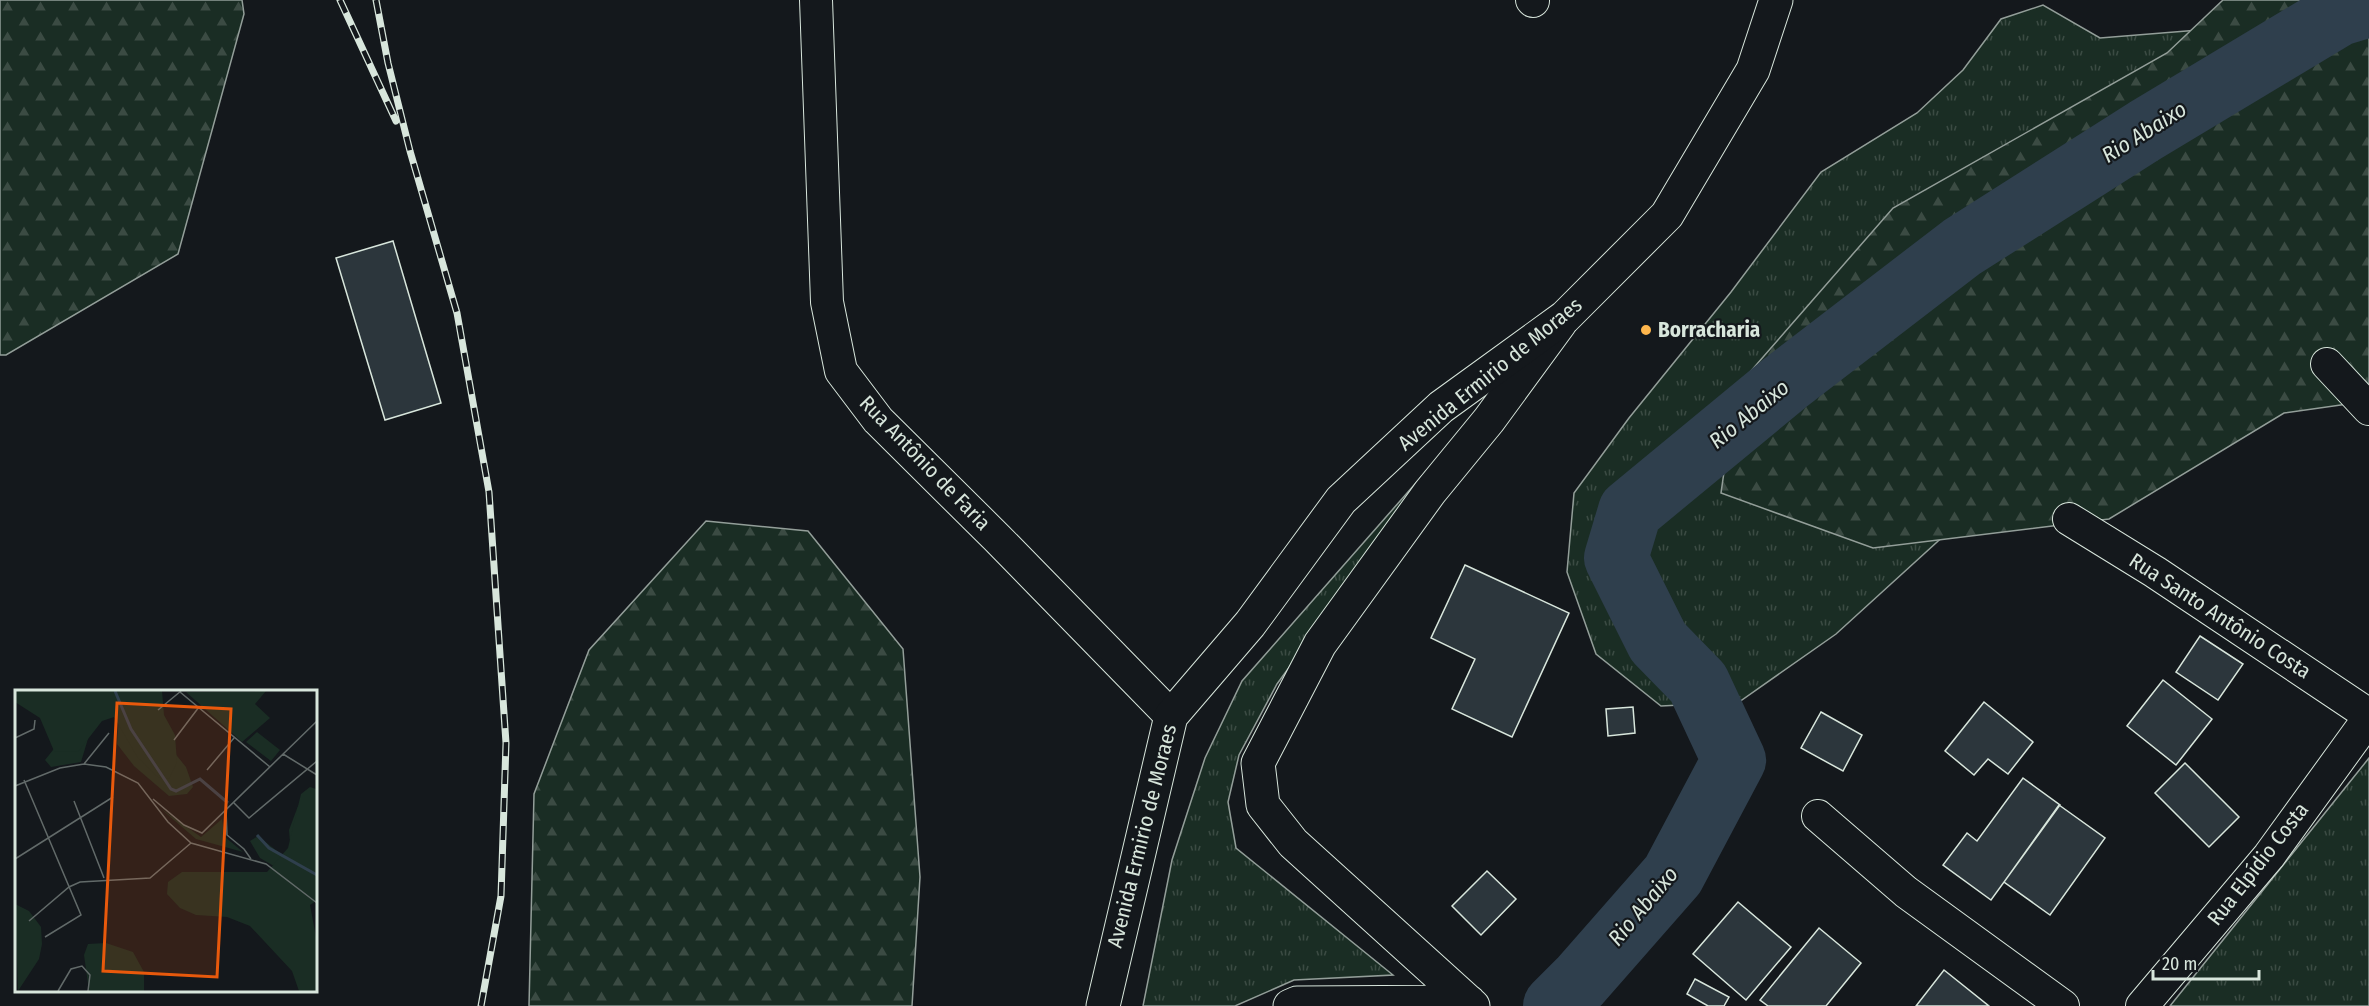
<svg xmlns="http://www.w3.org/2000/svg" width="2369" height="1006" viewBox="0 0 2369 1006" font-family="'Fira Sans Condensed',sans-serif">
<style>
.grass{fill:url(#grass-tufts);stroke:#939e99;stroke-width:1.5}
.forest{fill:url(#forest-firs);stroke:#939e99;stroke-width:1.5}
.lines{fill:none;stroke-linecap:round;stroke-linejoin:round}
.river{stroke:#2f3f4d;stroke-width:64}
.building{fill:#2c363c;stroke:#d8e6dc;stroke-width:1.5}
.street-casing{stroke:#d8e6dc;stroke-width:34}
.secondary-casing{stroke:#d8e6dc;stroke-width:35}
.primary-casing{stroke:#d8e6dc;stroke-width:35}
.street{stroke:#14181c;stroke-width:32}
.secondary{stroke:#14181c;stroke-width:33}
.primary{stroke:#14181c;stroke-width:33}
.rail-casing{stroke:#d8e6dc;stroke-width:7}
.rail{stroke:#14181c;stroke-width:4.5;stroke-dasharray:14;stroke-linecap:butt}
.poi-dot{fill:#ffb74d;stroke:#14181c;stroke-width:2}
.labels{text-anchor:middle;dominant-baseline:central;stroke-width:4.5;stroke-linejoin:round;paint-order:stroke}
.poi-label{font-size:21px;font-weight:bold;fill:#d8e6dc;stroke:#14181c;text-anchor:start}
.street-label{font-size:21px;fill:#d8e6dc;stroke:#14181c}
.water-label{font-size:22px;font-style:italic;fill:#d8e6dc;stroke:#14181c}
.inset-river{fill:none;stroke:#2f3f4d;stroke-width:3}
.inset-road{fill:none;stroke:#626a69;stroke-width:1.5}
.view{fill:#e8590c;fill-opacity:0.15;stroke:#e8590c;stroke-width:3}
.inset-edge{fill:none;stroke:#d8e6dc;stroke-width:3}
</style>
<defs>
<pattern id="grass-tufts" width="24" height="20" patternUnits="userSpaceOnUse" patternTransform="scale(1.5)"><rect width="24" height="20" fill="#1a2d24"/><path d="M3 7l-1-3M5 7V3M7 7l1-3M15 17l-1-3M17 17v-4M19 17l1-3" fill="none" stroke="#3b4b43"/></pattern>
<pattern id="forest-firs" width="22" height="20" patternUnits="userSpaceOnUse" patternTransform="scale(1.5)"><rect width="22" height="20" fill="#1a2d24"/><path d="M5 1l3.5 6h-7zM16 11l3.5 6h-7z" fill="#3b4b43"/></pattern>
</defs>
<rect width="100%" height="100%" fill="#14181c"/>
<path class="grass" d="M2369,0L2148,350L1836,634L1739,702L1661,706L1596,654L1567,572L1574,493L1629,418L1731,292L1821,172L1917,113L1963,70L2001,19L2043,5L2100,38L2199,30Z
M1465,427L1277,684L1239,755L1228,802L1236,848L1393,975L1294,980L1235,1006H1143L1172,860L1205,758L1242,681Z
M2369,758V1006H2170Z"/>
<path class="forest" d="M0,0H242L244,14L178,254L6,355H0Z
M2223,0H2369V401L2284,413L2109,519L1873,548L1721,493L1736,388L1893,208L2167,53Z
M706,521L808,531L903,649L920,877L912,1006H529L534,794L589,650Z"/>
<g class="lines">
<path class="river" d="M1555,1006L1580,981L1673,875L1734,760L1698,683L1658,642L1616,558L1630,511L1785,383L1962,247L2146,130L2339,14L2369,5"/>
</g>
<path class="building" d="M393,241L441,403L385,420L336,258Z
M1465,565L1569,613L1512,737L1452,709L1475,659L1431,638Z
M2200,636L2243,664L2218,700L2176,672Z
M2163,680L2212,719L2176,765L2127,726Z
M1984,702L2033,742L2008,774L1988,759L1974,775L1945,751Z
M1633,707L1635,733L1608,736L1606,709Z
M1821,712L1862,735L1843,771L1801,748Z
M2185,763L2239,817L2209,847L2155,793Z
M2023,778L2060,805L1991,900L1943,865L1967,833L1977,841Z
M2059,805L2105,838L2050,915L2004,882Z
M1487,871L1516,899L1481,935L1452,906Z
M1738,902L1791,947L1746,1000L1693,954Z
M1819,928L1861,963L1826,1006H1768L1760,1000Z
M1944,970L1989,1006H1916Z
M1695,979L1729,997L1724,1006H1708L1687,994Z"/>
<g class="lines">
<defs>
<path id="street" d="M816,0L827,302L841,371L878,420L997,538L1171,716
M1532,0L1533,1
M2327,364L2369,409
M2069,519L2155,572L2369,715
M1818,816L1906,892L2063,1006
M2142,1006L2269,856L2369,718"/>
<path id="secondary" d="M1290,1006L1297,1003L1469,1002
M1473,1006L1293,843L1263,805L1258,763L1320,644L1430,492L1489,420L1560,323"/>
<path id="primary" d="M1103,1006L1171,716L1250,624L1341,500L1441,407L1565,317L1667,215L1753,70L1776,0"/>
</defs>
<use href="#street" class="street-casing"/>
<use href="#secondary" class="secondary-casing"/>
<use href="#primary" class="primary-casing"/>
<use href="#street" class="street"/>
<use href="#secondary" class="secondary"/>
<use href="#primary" class="primary"/>
<defs>
<path id="rail" d="M340,0L396,121
M376,0L388,63L410,151L457,313L489,492L506,743L501,896L481,1006"/>
</defs>
<use href="#rail" class="rail-casing"/>
<use href="#rail" class="rail"/>
</g>
<circle class="poi-dot" cx="1646" cy="330" r="6"/>
<g class="labels">
<g class="poi-label">
<text x="1658" y="330">Borracharia</text>
</g>
<g class="street-label">
<text transform="translate(1490 374) rotate(-39)">Avenida Ermirio de Moraes</text>
<text transform="translate(925 463) rotate(46)">Rua Antônio de Faria</text>
<text transform="translate(2220 616) rotate(33)">Rua Santo Antônio Costa</text>
<text transform="translate(1142 836) rotate(-76)">Avenida Ermirio de Moraes</text>
<text transform="translate(2258 864) rotate(-52)">Rua Elpídio Costa</text>
</g>
<g class="water-label">
<text transform="translate(2144 132) rotate(-32)">Rio Abaixo</text>
<text transform="translate(1749 414) rotate(-39)">Rio Abaixo</text>
<text transform="translate(1643 906) rotate(-50)">Rio Abaixo</text>
</g>
</g>
<g transform="translate(15 690)">
<rect width="302" height="302" fill="#14181c"/>
<path d="M27,1H140L135,22L141,40L171,77L178,97L172,104L154,106L119,76L102,54L104,25L90,18L78,32L66,72L36,77L30,70L38,60L41,42ZM251,1L240,14L255,28L227,52L171,2ZM242,42L265,60L256,71L231,52ZM291,108L301,110L300,200L245,168L235,151L243,146L272,169L276,164L274,140L283,116ZM145,118L186,147L207,129L210,147L228,162L181,149Z" fill="#1a2d24"/>
<path d="M0,1H147L149,25L160,45L162,72L154,89L143,87L123,68L99,27L87,31L63,62L39,61L25,28L0,12ZM295,97L301,99V211L295,215L301,247V301H284L277,281L235,236L212,227L181,225L165,218L152,204L153,192L167,182H252L273,158L286,104ZM0,214L14,221L26,237L27,254L24,269L3,301ZM91,253L118,262L129,282V301H74L69,265L73,254Z" fill="#1a2d24"/>
<path class="inset-river" d="M100,1L116,39L156,99L161,101L185,89L213,113M242,145L254,158L302,185"/>
<path class="inset-road" d="M165,2L255,77M143,20L166,1M0,48L19,39L20,30M159,50L184,17M268,64L302,85M69,74L94,43M192,80L219,48M9,90L66,225L30,247M0,96L45,78L69,74L91,77L123,93L153,132L176,153L251,174L302,213M138,109L169,135L187,143L302,31M59,111L89,188M219,113L234,128L302,71M211,120L212,145L229,159L236,169M0,169L98,107M14,231L54,197L65,192L135,188L176,153M43,301L56,279L67,276L75,285L73,301"/>
<path class="view" d="M102,13L216,19L202,287L88,281Z"/>
<rect width="302" height="302" class="inset-edge"/>
</g>
<path d="M2153 970v9h106v-9" fill="none" stroke="#d8e6dc" stroke-width="3"/>
<text x="2162" y="970" font-size="18" fill="#d8e6dc" stroke="#14181c" stroke-width="4.5" paint-order="stroke">20 m</text>
</svg>
